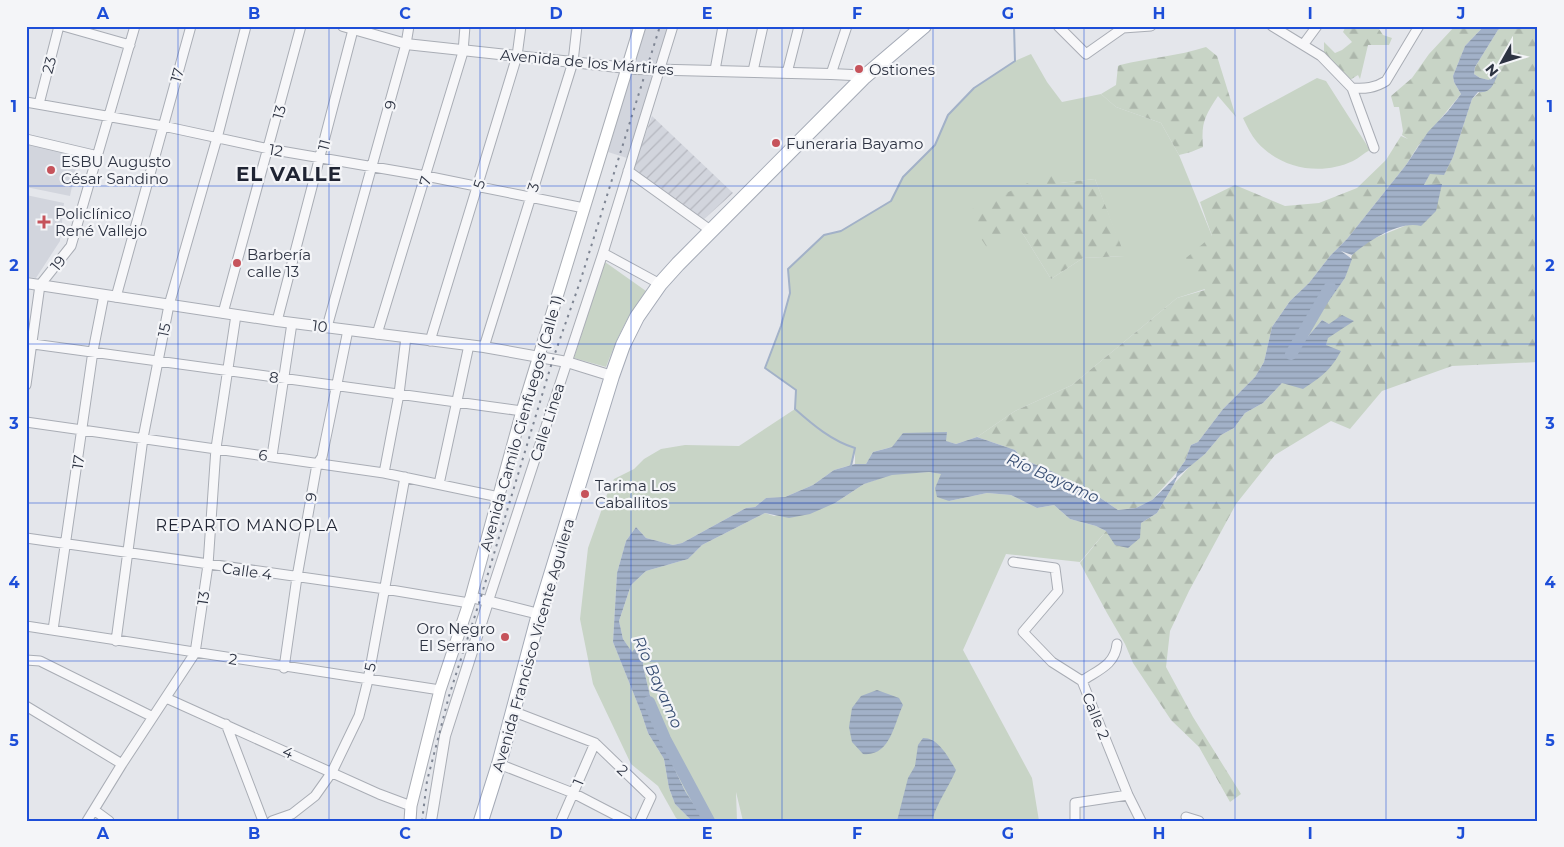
<svg xmlns="http://www.w3.org/2000/svg" width="1564" height="847" viewBox="0 0 1564 847" font-family="Montserrat,sans-serif">
<style>
.built{fill:#d2d5dd}
.industrial{fill:url(#industrial-furrows)}
.green{fill:#c8d4c6;fill-rule:evenodd}
.forest{fill:url(#forest-firs)}
.water{fill:url(#water-rules)}
.lines{fill:none;stroke-linecap:round;stroke-linejoin:round}
.stream{stroke:#a2b1c8;stroke-width:2}
.river{stroke:#a2b1c8;stroke-width:12}
.minor-casing{stroke:#a9adb5;stroke-width:11}
.tertiary-casing{stroke:#a9adb5;stroke-width:12}
.secondary-casing{stroke:#a9adb5;stroke-width:13}
.primary-casing{stroke:#a4aab6;stroke-width:16}
.minor{stroke:#f7f7f9;stroke-width:9}
.tertiary{stroke:#f7f7f9;stroke-width:10}
.secondary{stroke:#fff;stroke-width:11}
.primary{stroke:#fff;stroke-width:14}
.rail{stroke:#7e8593;stroke-width:2;stroke-dasharray:2.5 5;stroke-linecap:butt}
.grid{fill:none;stroke:#1d4ed8;stroke-width:1;stroke-opacity:0.55}
.poi-dot{fill:#c6535b;stroke:#f4f5f8;stroke-width:2}
.labels{text-anchor:middle;dominant-baseline:central;stroke-width:4.5;stroke-linejoin:round;paint-order:stroke}
.street-label{font-size:15px;fill:#2d3342;stroke:#f4f5f8}
.poi-label{font-size:15px;fill:#2d3342;stroke:#f4f5f8;text-anchor:start}
.water-label{font-size:16px;font-style:italic;fill:#394f74;stroke:#f4f5f8}
.neighbourhood-label{font-size:16px;letter-spacing:1px;fill:#1f2433;stroke:#f4f5f8}
.district-label{font-size:20px;font-weight:bold;letter-spacing:1px;fill:#1f2433;stroke:#f4f5f8}
.neatline{fill:none;stroke:#1d4ed8;stroke-width:2}
.grid-label{font-size:16px;text-anchor:middle;font-weight:bold;fill:#1d4ed8}
</style>
<defs>
<pattern id="industrial-furrows" width="10" height="10" patternUnits="userSpaceOnUse" patternTransform="scale(1.25)"><rect width="10" height="10" fill="#d2d5dd"/><path d="M-1 1l2-2M0 10L10 0M9 11l2-2" fill="none" stroke="#b5b7bf"/></pattern>
<pattern id="forest-firs" width="22" height="20" patternUnits="userSpaceOnUse" patternTransform="scale(1.25)"><rect width="22" height="20" fill="#c8d4c6"/><path d="M5 1l3.5 6h-7zM16 11l3.5 6h-7z" fill="#acb6ab"/></pattern>
<pattern id="water-rules" width="6" height="5" patternUnits="userSpaceOnUse" patternTransform="scale(1.25)"><rect width="6" height="5" fill="#a2b1c8"/><path d="M0 2.5h6" fill="none" stroke="#8491a4"/></pattern>
</defs>
<rect width="100%" height="100%" fill="#e4e6eb"/>
<path class="built" d="M645,26H670L627,158L608,152Z
M26,143L79,153L70,196L26,187Z
M26,195L64,203L60,241L36,278L26,277Z"/>
<path class="industrial" d="M652,116L733,193L702,221L631,173Z"/>
<path class="green" d="M1031,54L1047,82L1062,102L1101,94L1116,107L1161,123L1179,155L1212,236L1205,289L1177,298L1072,385L1015,411L977,437L956,444L945,441L947,432L873,452L866,464H855V452L851,465L834,470L813,485L785,497L766,498L755,507L746,508L682,543L673,545L646,538L636,527L626,541L617,573L613,642L641,712L648,733L664,759L669,788L675,804L692,821H680L676,818L658,786L631,764L593,684L580,619L588,548L609,489L614,479L634,469L644,459L661,449L685,445L739,446L795,409L796,390L765,368L781,326L790,293L788,269L824,235L841,231L891,201L903,177L935,145L948,115L974,88L1015,61ZM1095,179L1124,256L1083,258L1051,279L1020,229L1060,183Z
M1317,78L1326,81L1370,150C1364,153 1359,158 1353,161C1321,176 1281,169 1257,142C1251,135 1247,126 1243,118Z
M605,262L646,291C627,316 617,338 606,367L574,358Z
M929,472L942,474L935,488L949,501L987,493L1011,495L1037,508L1054,505L1070,519L1096,526L1106,531L1080,562L1006,554L963,650L1032,778L1039,821H743L736,792L737,821H705L685,791L660,738L643,666L644,638L632,653L623,639L619,621L631,585L646,571L688,559L702,545L765,513L774,516L835,503L864,484L892,474Z"/>
<path class="forest" d="M1346,26H1377L1383,35L1392,38L1389,45H1368L1360,79L1358,75L1350,80L1324,54V42L1335,53L1342,50L1352,42L1343,32Z
M1455,26H1484L1465,46L1453,76L1454,82L1461,94L1418,146L1406,165L1347,239L1330,256L1309,283L1290,301L1272,327L1264,362L1255,377L1223,409L1198,442L1191,445L1185,461L1177,472L1152,500L1136,508L1118,510L1093,493L1049,470L1022,459L1015,450L977,437L1015,411L1072,385L1177,298L1205,290L1186,258L1212,236L1200,202L1235,185L1285,206L1319,203L1357,188L1386,160L1401,136L1408,139L1402,135L1403,131L1399,107H1394L1391,96L1412,78L1429,54Z
M1504,26H1538V362L1452,366L1382,391L1350,429L1331,421L1275,455L1236,504L1189,591L1170,631L1166,667L1193,717L1241,794L1230,802L1199,747L1171,720L1133,663L1125,644L1107,613L1080,563L1106,531L1141,523L1157,513L1174,484L1191,465L1205,454L1221,435L1234,428L1245,413L1263,403L1282,383L1326,345L1329,324L1322,320L1304,341L1299,340L1321,301L1326,304L1345,278L1352,255L1362,246L1370,240L1412,223L1424,185L1430,173L1444,174L1453,157L1472,99L1496,77L1499,72L1489,80L1480,78L1474,74L1475,67L1498,30Z
M1206,47L1217,56L1236,117L1218,96C1205,116 1201,122 1203,147L1191,152L1179,155L1161,123L1116,107L1101,94L1116,85L1118,66L1120,65C1149,58 1178,56 1206,47Z
M1049,173L1060,183L1095,179L1125,256L1083,258L1051,279L1020,229L988,249L964,213Z"/>
<path class="water" d="M1484,26H1504L1498,30L1475,67L1474,74L1480,78L1489,80L1500,70C1494,81 1493,94 1478,92L1472,99L1453,157L1444,175L1430,174L1424,185L1442,184L1436,211L1421,226C1400,220 1368,241 1352,255L1341,251L1352,259L1345,278L1326,305L1320,301L1299,339L1304,341L1322,320L1329,324L1342,315L1354,321L1328,338L1326,345L1341,351C1330,371 1321,377 1303,389L1282,383L1263,403L1245,413L1234,428L1221,435L1205,454L1177,477L1174,484L1157,513L1141,523L1140,538L1128,548L1115,545L1106,531L1096,526L1070,519L1054,505L1037,508L1011,495L987,493L949,501L937,497L935,488L941,474L929,472L892,475L864,484L835,503L810,514L789,518L765,513L702,545L688,559L646,571L631,585L619,621L623,639L632,652L644,637L643,666L660,738L685,791L705,821H692L675,804L669,788L664,759L648,733L641,712L613,642L617,573L626,541L636,527L646,538L673,545L682,543L746,508L755,507L766,498L785,497L813,485L834,470L855,464H866L873,452L892,447L903,433L947,432L946,441L956,444L977,437L1015,450L1022,459L1049,470L1093,493L1118,510L1136,508L1152,500L1176,477L1177,472L1185,461L1191,445L1198,442L1223,409L1255,377L1264,362L1272,327L1290,301L1309,283L1330,256L1347,239L1406,165L1428,132L1448,111L1461,94L1454,82L1453,76L1465,46Z
M877,690L899,698L903,705C894,724 890,757 863,754L852,742L849,727L852,708L861,696Z
M923,738C939,738 948,757 956,770C949,787 937,802 932,821H897L908,778L915,766L918,745Z"/>
<g class="lines">
<path class="stream" d="M851,466L855,448C832,441 813,425 795,409L796,390L765,368L781,326L790,293L788,269L824,235L841,231L891,201L903,177L935,145L948,115L974,88L1015,61L1014,26"/>
<path class="river" d="M1291,354L1330,287
M649,702L665,739L709,821"/>
<defs>
<path id="minor" d="M63,26L130,45
M1058,26L1086,54L1123,28L1151,26
M1272,26L1321,56L1352,88L1374,148
M1303,45L1317,26
M715,70L723,26
M753,71L763,26
M787,73L799,26
M831,74L847,26
M1352,88C1365,89 1375,88 1386,81L1419,26
M26,102L163,126L269,149L426,176L584,208
M39,104L59,26
M26,139L98,156
M628,171L710,230
M603,253L660,284
M116,297L191,26
M223,313L301,26
M277,321L354,26
M327,327L406,44L409,26
M377,334L463,52L465,26
M430,341L517,56L521,26
M26,343L522,411
M484,347L573,62L577,26
M26,385L40,285L71,246L135,26
M26,422L384,473L499,497
M272,456L292,323
M384,473L399,394L406,337
M439,484L469,345
M26,538L385,589L469,603
M1013,562L1055,568L1058,591L1023,632L1052,662L1082,681L1128,795L1141,821
M488,602L603,253L673,26
M26,626L440,690
M53,630L93,351L104,295
M116,641L143,438L169,305L217,138L246,26
M26,660L40,661L153,717
M284,668L297,577L317,464L322,457L348,330
M1082,681C1098,670 1115,665 1117,644
M166,698L379,794L411,806
M26,706L122,764
M512,711L595,743L651,797L640,821
M226,724L263,821
M499,764L573,793L627,821
M94,810L109,821
M1186,817L1199,821
M87,821L122,764L195,653L208,565L216,448L236,315
M272,821L292,814L315,796L332,772L359,716L368,680L405,477
M561,821L595,743
M1075,821V803L1128,795"/>
<path id="tertiary" d="M343,26L406,44L636,69L831,74L852,75L863,78
M26,283L277,321L484,347L567,362L612,376
M471,597L539,614
M431,821L445,736L488,602"/>
<path id="secondary" d="M410,821L411,806L440,690L471,597L522,411L640,26"/>
<path id="primary" d="M481,821L499,764L539,614L612,376L623,345L637,317L660,284L678,264L863,78L924,26"/>
</defs>
<use href="#minor" class="minor-casing"/>
<use href="#tertiary" class="tertiary-casing"/>
<use href="#secondary" class="secondary-casing"/>
<use href="#primary" class="primary-casing"/>
<use href="#minor" class="minor"/>
<use href="#tertiary" class="tertiary"/>
<use href="#secondary" class="secondary"/>
<use href="#primary" class="primary"/>
<path class="rail" d="M422,821L427,781L449,696L480,600L553,359L580,282L660,26"/>
</g>
<path class="grid" d="M178,26V821M329,26V821M480,26V821M631,26V821M782,26V821M933,26V821M1084,26V821M1235,26V821M1386,26V821M26,186H1538M26,344H1538M26,503H1538M26,661H1538"/>
<g class="poi-dot">
<circle cx="859" cy="69" r="5"/>
<circle cx="776" cy="143" r="5"/>
<circle cx="51" cy="170" r="5"/>
<path d="M41.5 214.5h5v5h5v5h-5v5h-5v-5h-5v-5h5z"/>
<circle cx="237" cy="263" r="5"/>
<circle cx="585" cy="494" r="5"/>
<circle cx="505" cy="637" r="5"/>
</g>
<g class="labels">
<g class="street-label">
<text transform="translate(587 62) rotate(5)">Avenida de los Mártires</text>
<text transform="translate(49 65) rotate(-75)">23</text>
<text transform="translate(177 75) rotate(-74)">17</text>
<text transform="translate(390 105) rotate(-75)">9</text>
<text transform="translate(279 112) rotate(-75)">13</text>
<text transform="translate(324 145) rotate(-76)">11</text>
<text transform="translate(276 150) rotate(10)">12</text>
<text transform="translate(425 181) rotate(-73)">7</text>
<text transform="translate(479 184) rotate(-73)">5</text>
<text transform="translate(533 187) rotate(-72)">3</text>
<text transform="translate(58 263) rotate(-51)">19</text>
<text transform="translate(320 326) rotate(7)">10</text>
<text transform="translate(164 330) rotate(-79)">15</text>
<text transform="translate(274 377) rotate(7)">8</text>
<text transform="translate(547 422) rotate(-72)">Calle Linea</text>
<text transform="translate(521 423) rotate(-74)">Avenida Camilo Cienfuegos (Calle 1)</text>
<text transform="translate(263 455) rotate(8)">6</text>
<text transform="translate(78 462) rotate(-82)">17</text>
<text transform="translate(311 497) rotate(-80)">9</text>
<text transform="translate(247 571) rotate(8)">Calle 4</text>
<text transform="translate(203 598) rotate(-82)">13</text>
<text transform="translate(533 645) rotate(-74)">Avenida Francisco Vicente Aguilera</text>
<text transform="translate(233 659) rotate(9)">2</text>
<text transform="translate(370 667) rotate(-79)">5</text>
<text transform="translate(1096 716) rotate(68)">Calle 2</text>
<text transform="translate(288 752) rotate(24)">4</text>
<text transform="translate(623 770) rotate(44)">2</text>
<text transform="translate(578 782) rotate(-67)">1</text>
</g>
<g class="poi-label">
<text x="869" y="69">Ostiones</text>
<text x="786" y="143">Funeraria Bayamo</text>
<text x="61" y="161">ESBU Augusto<tspan x="61" dy="17">César Sandino</tspan></text>
<text x="55" y="213">Policlínico<tspan x="55" dy="17">René Vallejo</tspan></text>
<text x="247" y="254">Barbería<tspan x="247" dy="17">calle 13</tspan></text>
<text x="595" y="485">Tarima Los<tspan x="595" dy="17">Caballitos</tspan></text>
<text x="495" y="628" text-anchor="end">Oro Negro<tspan x="495" dy="17">El Serrano</tspan></text>
</g>
<g class="water-label">
<text transform="translate(1053 478) rotate(24)">Río Bayamo</text>
<text transform="translate(658 682) rotate(66)">Río Bayamo</text>
</g>
<g class="neighbourhood-label">
<text x="247" y="525">REPARTO MANOPLA</text>
</g>
<g class="district-label">
<text x="289" y="174">EL VALLE</text>
</g>
</g>
<rect width="1564" height="847" fill="none" stroke="#f4f5f8" stroke-width="55"/>
<g transform="translate(1502 62) rotate(231)" stroke="#f4f5f8" stroke-width="4" paint-order="stroke">
<path d="M0-4L9 19L0 12L-9 19Z" fill="#2d3342"/>
<text y="-8" font-size="14" font-weight="bold" text-anchor="middle" fill="#2d3342">N</text>
</g>
<rect x="28" y="28" width="1508" height="792" class="neatline"/>
<g class="grid-label">
<text x="103" y="19">A</text>
<text x="254" y="19">B</text>
<text x="405" y="19">C</text>
<text x="556" y="19">D</text>
<text x="707" y="19">E</text>
<text x="857" y="19">F</text>
<text x="1008" y="19">G</text>
<text x="1159" y="19">H</text>
<text x="1310" y="19">I</text>
<text x="1461" y="19">J</text>
<text x="14" y="112">1</text>
<text x="1550" y="112">1</text>
<text x="14" y="271">2</text>
<text x="1550" y="271">2</text>
<text x="14" y="429">3</text>
<text x="1550" y="429">3</text>
<text x="14" y="588">4</text>
<text x="1550" y="588">4</text>
<text x="14" y="746">5</text>
<text x="1550" y="746">5</text>
<text x="103" y="839">A</text>
<text x="254" y="839">B</text>
<text x="405" y="839">C</text>
<text x="556" y="839">D</text>
<text x="707" y="839">E</text>
<text x="857" y="839">F</text>
<text x="1008" y="839">G</text>
<text x="1159" y="839">H</text>
<text x="1310" y="839">I</text>
<text x="1461" y="839">J</text>
</g>
</svg>
